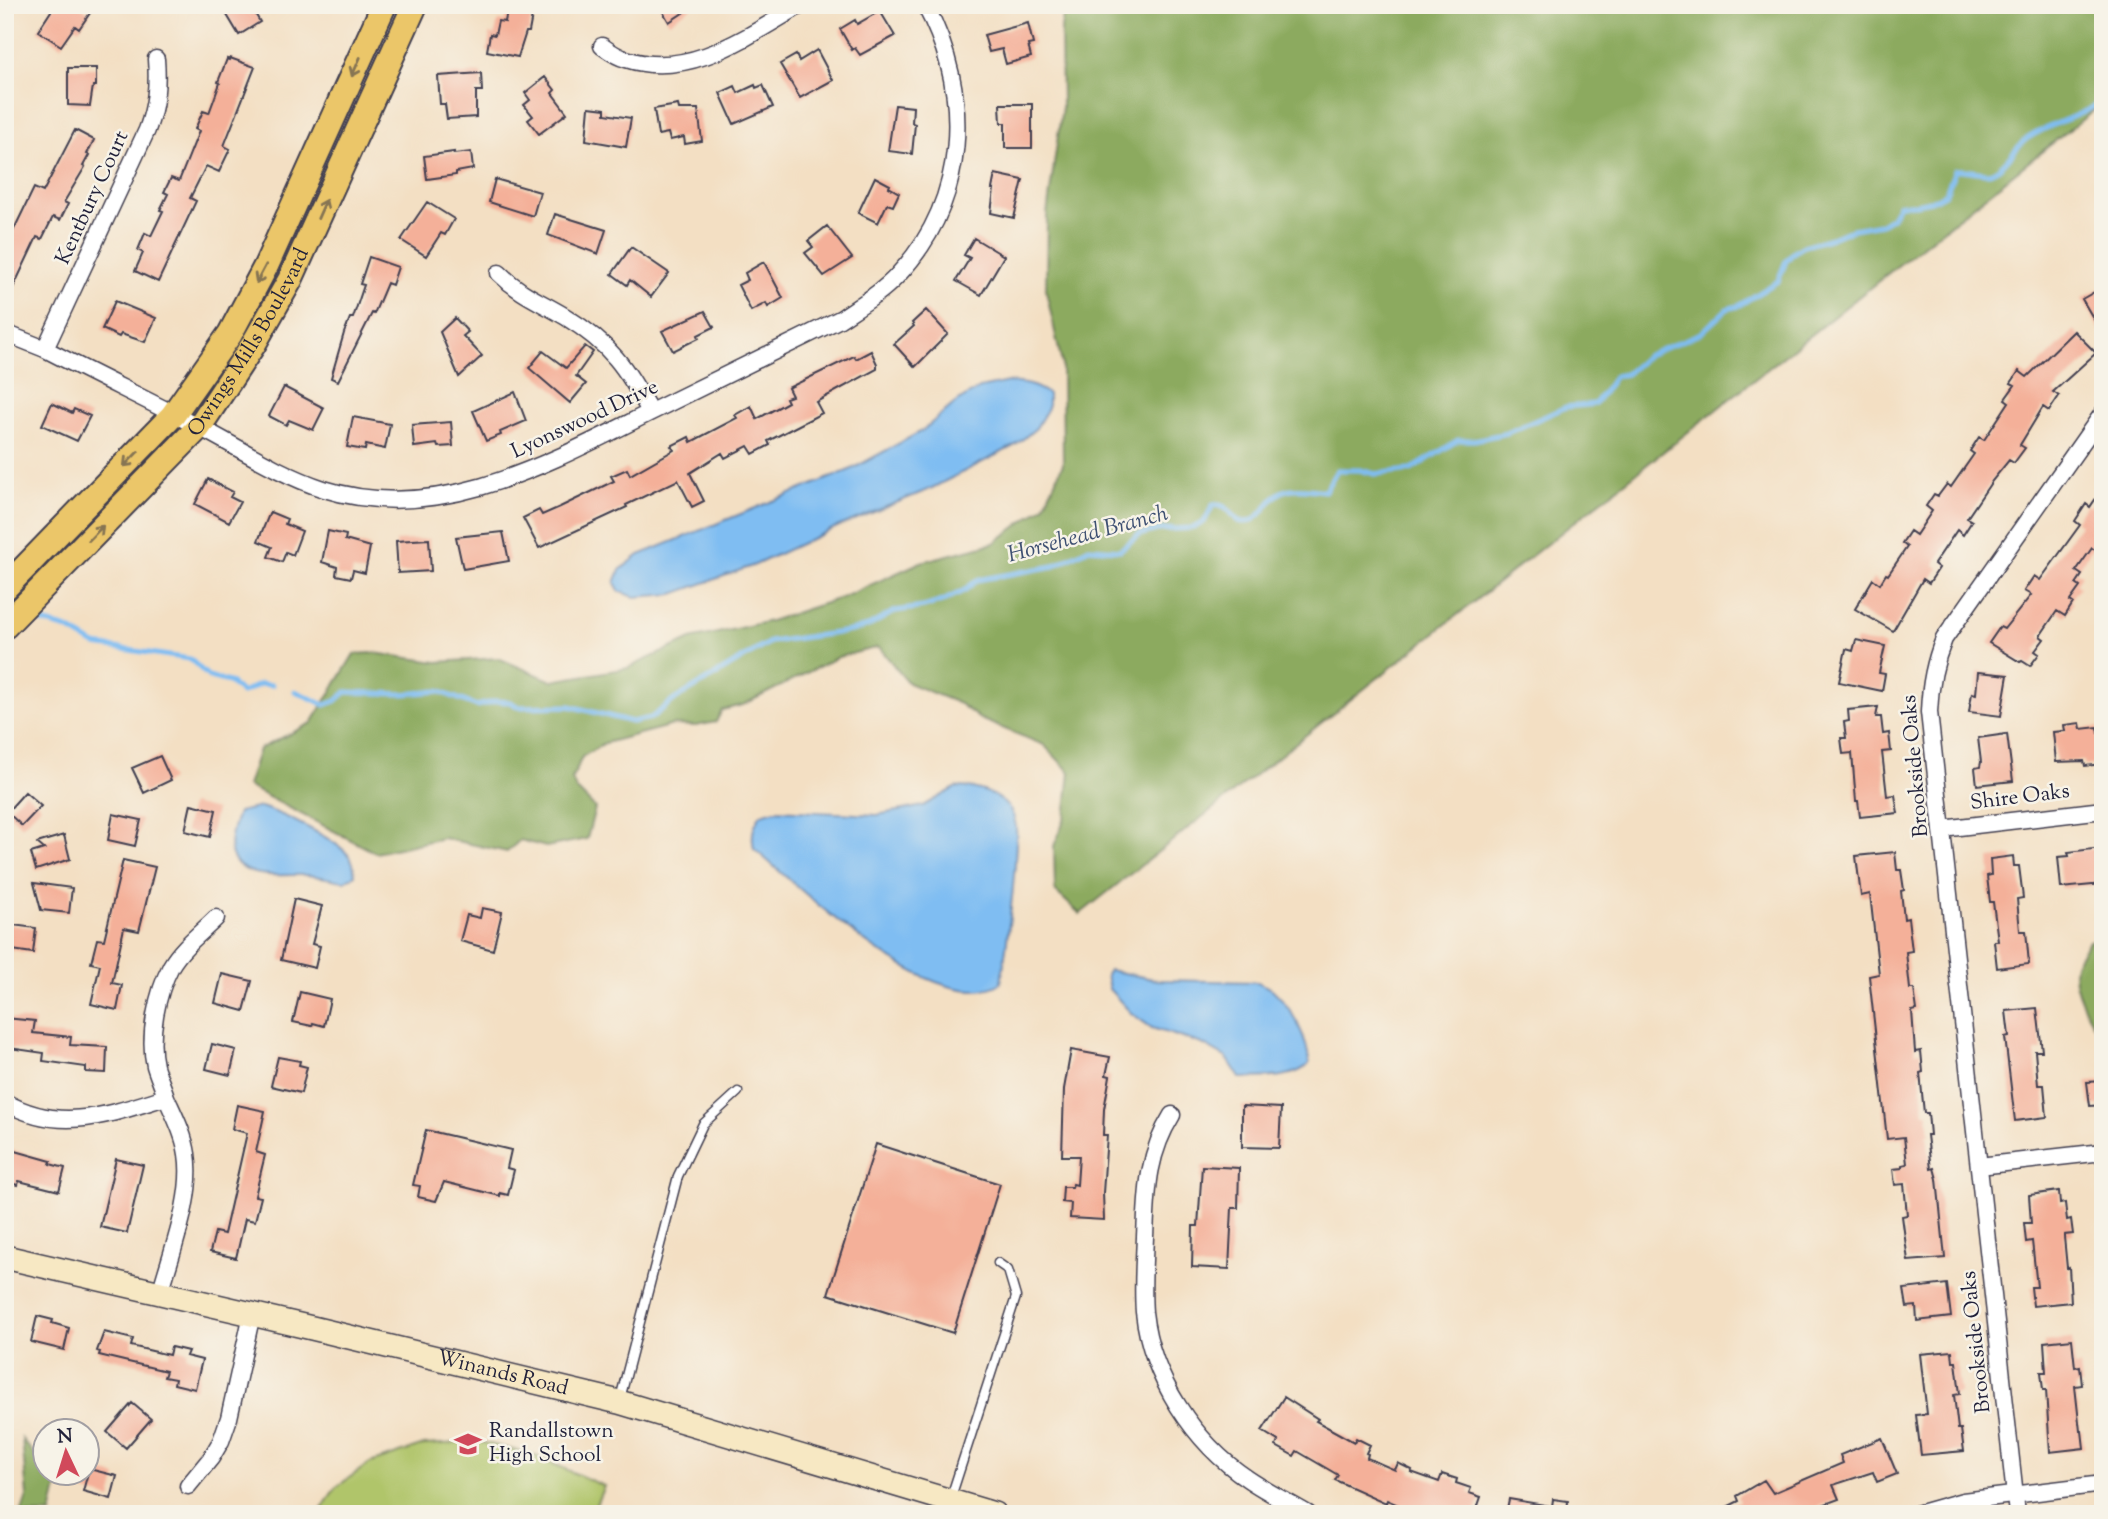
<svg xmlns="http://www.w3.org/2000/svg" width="2108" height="1519" viewBox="0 0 2108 1519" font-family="'Sorts Mill Goudy',serif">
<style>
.green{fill:#b0c56a;stroke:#697452;stroke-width:2}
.forest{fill:#8caa5e;stroke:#57664c;stroke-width:2}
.water{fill:#7fbdf2;stroke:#507096;stroke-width:2}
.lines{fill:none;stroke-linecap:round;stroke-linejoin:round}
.stream{stroke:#7fbdf2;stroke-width:5}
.building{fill:#f4b099}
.lane-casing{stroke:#413e4f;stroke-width:11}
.street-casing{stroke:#413e4f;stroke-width:19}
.secondary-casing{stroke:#413e4f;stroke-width:26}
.primary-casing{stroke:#413e4f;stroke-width:28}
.lane{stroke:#fff;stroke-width:8}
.street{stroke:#fff;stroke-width:16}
.secondary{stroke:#f7e8c3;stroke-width:23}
.primary{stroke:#ebc669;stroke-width:24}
.oneway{stroke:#867452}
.labels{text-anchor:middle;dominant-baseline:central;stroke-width:5;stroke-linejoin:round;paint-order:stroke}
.street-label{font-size:21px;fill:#22223b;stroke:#f7f3e8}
.poi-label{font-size:21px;fill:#22223b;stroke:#f7f3e8;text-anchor:start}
.water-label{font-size:23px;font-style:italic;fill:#3e5072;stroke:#f7f3e8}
</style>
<rect width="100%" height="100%" fill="#f7f3e8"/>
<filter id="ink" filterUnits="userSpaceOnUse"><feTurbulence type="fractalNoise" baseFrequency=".0143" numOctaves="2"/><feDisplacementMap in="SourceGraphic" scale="14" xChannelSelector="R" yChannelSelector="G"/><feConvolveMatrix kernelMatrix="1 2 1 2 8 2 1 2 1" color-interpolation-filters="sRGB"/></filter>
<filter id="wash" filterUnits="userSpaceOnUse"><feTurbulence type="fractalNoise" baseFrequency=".00686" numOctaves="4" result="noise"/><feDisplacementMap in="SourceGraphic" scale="28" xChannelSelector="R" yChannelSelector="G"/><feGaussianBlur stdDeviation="1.57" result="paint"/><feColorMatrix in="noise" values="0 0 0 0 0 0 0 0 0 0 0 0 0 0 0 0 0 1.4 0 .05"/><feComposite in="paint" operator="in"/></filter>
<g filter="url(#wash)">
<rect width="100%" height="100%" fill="#f3dfc3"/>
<path class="green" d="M481,1442L531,1454L604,1486L592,1514H319L335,1488L370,1463L424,1445Z"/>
<path class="forest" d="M1065,5H2103V103L1080,914L1055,891L1054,846L1065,818L1070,772L1044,745L980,719L960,704L908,683L879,647L838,657L743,705L722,710L716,722L696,726L673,725L605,743L582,757L572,779L576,789L595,808L587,839L546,847L520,840L507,852L443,838L376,853L247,786L259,749L312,723L354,654L374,653L437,662L498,658L552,681L628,668L691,639L770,621L844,597L921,562L994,543L1044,506L1063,464L1062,364L1046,291L1047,214L1062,107L1061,28Z
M2103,939V1031L2099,1032C2088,1018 2070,984 2075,965C2077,958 2085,948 2089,941Z
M22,1439L45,1468L46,1474H50L58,1484L51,1514H21L27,1496Z"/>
<path class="water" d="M1008,382C1024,383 1035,385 1048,394V408L1036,428L1016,445L930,489L837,527L755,565L673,594L635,597L620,592L615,583L620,570L639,555L852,469L922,431L955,403L980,388Z
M957,787C977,787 1004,794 1013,815C1019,830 1015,848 1015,864C1012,904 1007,944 1001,983C936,1022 802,889 754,849C751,835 753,826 761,814L775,810L877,815L923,806Z
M261,807C280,813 342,841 351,859C354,863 354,870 355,875L345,881C333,880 320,876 307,875C285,874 243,882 232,855C227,842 234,825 238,812Z
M1109,970L1158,980L1258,982C1262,985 1269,987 1273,990C1291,1006 1309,1040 1309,1064C1294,1080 1260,1077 1240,1078L1227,1058L1202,1044L1152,1028L1131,1013L1109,989L1106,975Z"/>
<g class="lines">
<path class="stream" d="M25,617L68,629L95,645L190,659L209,677L229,682L242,693L260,684L272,685
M295,691L325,705L336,701L346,692L403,694L438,691L477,706L496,701L510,702L519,707L570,706L632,722L651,718L674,700L770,642L851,631L869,626L895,611L924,607L945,600L965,590L977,580L1054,566L1089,548L1120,550L1138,535L1157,530L1193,528L1204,522L1213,505C1233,503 1231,522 1244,522C1264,522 1268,494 1287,490C1298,487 1313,490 1325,491L1337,470H1360L1375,474L1411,470L1458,440H1474L1507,433L1566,407L1595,404L1615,376L1626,374L1648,355L1701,333L1727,309L1738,306L1778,281L1786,261L1794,252L1804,246L1832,238L1853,229L1881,224L1892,217L1899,204H1915L1931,201L1946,193L1955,170C1968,168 1984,176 1992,172C2008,165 2014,147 2028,138C2051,123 2080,117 2103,101"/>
</g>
<g id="blocks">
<path class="building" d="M55,5H79L90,13L79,29L75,26L61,46L38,31Z
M221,5H250L260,22L239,35Z
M659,5H695L669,22Z
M507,11L532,16L529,32H526L518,57L487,51L490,34L495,35L498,21L505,22Z
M880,11L895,36L860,55L855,48L852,50L840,29L855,20L857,24Z
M1028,23L1033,44L1028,45L1031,57L1006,64L1002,49L989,52L984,35Z
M817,50L833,80L800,98L780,64L796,55L799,61Z
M230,58L255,67L224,146L230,149L219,172L206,166L190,198L196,201L158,282L135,271L143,253L138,250L145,233L151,236L163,211L160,210L168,194L164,192L171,178L179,181L199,131L195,129L203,111L209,113L220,83L218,82L227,59L229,60Z
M68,68H96V86H93L90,106L68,105Z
M481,73L482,91H476V117L447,119L445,104H440L438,76Z
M545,77L555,90L552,93L567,113L539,134L528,120L533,116L524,105L530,100L525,93Z
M755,85L756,88L763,85L773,107L734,124L720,93L735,86L738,93Z
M1000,104H1032V148H1005V123H1001Z
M678,105L679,109H698L702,141L685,144L684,137L670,140L668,133L658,135L654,109Z
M895,105L913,107L912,123L915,124L912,154L888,151Z
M589,107L605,109V114L631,118L626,147L586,140Z
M75,130L94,140L87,154L89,155L83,166L85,167L64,202L68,204L60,220L53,217L42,239L37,237L5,305V248L34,188L43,192Z
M454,152V154L471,152L473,169L456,172V175L427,179L424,156Z
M995,174L1023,180L1014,218L991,213L994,189H992Z
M875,177L890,185L889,187L899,193L893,206L887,204L878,223L858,213Z
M495,179L540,192L533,216L489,202Z
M427,202L454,219L445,235L441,233L426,256L401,240Z
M555,214L606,230L598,254L548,235Z
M827,226L852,258L824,276L805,253L813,247L808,241Z
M974,238L1004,256L981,295L956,281L970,258L964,255Z
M631,247L669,273L651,297L630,280L627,285L612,274Z
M369,257L398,267L392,285L387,283L374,314L372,313L338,381L331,378L344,333L350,318H353L364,285L360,284Z
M764,262L783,298L768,307L766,303L751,311L738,285L748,280L745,273Z
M2103,287V335L2082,299Z
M115,301L156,318L145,342L121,334L119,337L102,329Z
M926,310L948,334L915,367L894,344L914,326L912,323Z
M705,311L714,327L698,335L699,338L673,351L662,331Z
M455,318L468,332L463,336L482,356L459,377L440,332Z
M2074,331L2096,353L2053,392L2059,396L2049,411L2043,407L2020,445L2025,448L2014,463L2009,460L1992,481L1967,518L1972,521L1963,535L1957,530L1934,564L1939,568L1929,583L1923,579L1893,631L1855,609L1873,579L1880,584L1886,574L1888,575L1907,547L1902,543L1910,531L1916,535L1932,511L1926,506L1934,494L1938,496L1947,484L1951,487L1974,454L1970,451L1979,437L1984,440L2009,402L2005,399L2015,385L2011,383L2019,371L2027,377Z
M585,346L593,352L576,376L586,384L570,403L529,368L543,351L566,368Z
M871,351L877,364V369L816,402L822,413L768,441L770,445L753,454L748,446L725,458L722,453L690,473L704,501L692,507L678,480L626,505L627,507L539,548L523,518L539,510L542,515L560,507L614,481L611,476L627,469L630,475L674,450L671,446L689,437L691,442L737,418L735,415L751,406L757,419L788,402L786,398L792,396L788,388L854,356L856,359Z
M284,387L324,408L313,430L289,420L286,425L269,416Z
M515,392L526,421L500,432L501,435L486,441L473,411Z
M52,403L72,413L74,409L90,416L77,441L42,425Z
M353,417L390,424L385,449L366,445L365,450L347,447Z
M451,422L453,446L438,447L437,444L414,447L412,425Z
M208,479L233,492L230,497L240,502L229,522L195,504Z
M2103,488V555L2092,548L2076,571L2082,575L2076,584L2080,587L2070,601L2073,603L2065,616L2057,611L2040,636L2044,639L2035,651L2039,654L2030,666L2022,661L2020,662L1989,643L2000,627L2004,629L2031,595L2024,591L2034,576L2040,580L2051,565L2080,525L2075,521L2086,504L2090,507Z
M270,512L287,519L285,524L302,531L293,555L286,552L282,562L268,557L272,547L258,541Z
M328,531L346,535L345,540L370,547L365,573L353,570L351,578L336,575L337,567L322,562Z
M503,532L509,561L463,569L456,537Z
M429,539L431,571L398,573L396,541Z
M1856,640L1885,646L1879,673L1885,674L1882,691L1839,682L1846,649L1853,651Z
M1978,672L2008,675L2001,716L1969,712L1972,693L1976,694Z
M1878,707L1876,717H1881L1883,734L1889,733L1891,751L1882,752L1887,796L1895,795L1898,813L1860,817L1858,801H1856L1852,753L1843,754L1841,738H1846L1844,722L1849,721L1848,710Z
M2080,723L2081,729L2098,727L2103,764L2085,766L2084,761L2056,762L2053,732L2065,731L2064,725Z
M2007,734L2013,781L1977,785L1975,768L1980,767L1981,762L1978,738Z
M160,756L171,780L144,793L132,768Z
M25,792L41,806L22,826L7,812Z
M191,804L216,810L210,837L185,831Z
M113,814L141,820L135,846L108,840Z
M64,835L70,859L36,870L31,853L44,849L37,843Z
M2101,848L2103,884L2061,888L2058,857L2069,856L2068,852Z
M1895,852L1897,870H1901L1904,890L1901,891L1904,919L1908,918L1912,951L1906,952L1910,989H1914L1917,1010L1912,1011L1915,1052L1921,1051L1923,1072L1920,1073L1924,1113H1928L1930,1135H1927L1931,1169L1934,1168L1937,1179L1945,1258L1908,1261L1902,1216L1907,1215L1904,1184L1895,1185L1893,1169L1902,1168V1165L1907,1164L1904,1137L1887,1139L1869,976L1879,974L1870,894L1861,896L1856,856Z
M2013,856L2014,866H2019L2023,898L2017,899L2020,931H2026L2029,964L1997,968L1994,941H1998L1993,902H1990L1987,876L1991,875L1990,859Z
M123,860L155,867L139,931L124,928L112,983L122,985L117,1010L91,1004L100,965L91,963L97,939L104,940Z
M34,883L72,888L69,913L41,910Z
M294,899L322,906L312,944L320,946L315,968L281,960Z
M482,908L502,912L493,950L460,941L467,915L480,918Z
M5,924L36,928L33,953L5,949Z
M222,974L252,981L244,1011L215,1003Z
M300,992L330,999L324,1026L313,1023L312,1026L293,1022Z
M2037,1008L2042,1051H2035L2038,1085H2044L2047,1117L2015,1121L2005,1037L2009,1036L2006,1011Z
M5,1018L35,1021L33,1033L71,1037L70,1045L107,1047L106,1073L86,1072V1067L43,1061L44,1053L9,1048V1045H5Z
M212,1044L236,1050L230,1075L206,1069Z
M1071,1050L1110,1057L1106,1075L1110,1076L1104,1109L1103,1135H1107L1103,1193L1104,1220L1070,1218L1071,1203L1062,1202L1063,1187H1072L1073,1184L1077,1185L1079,1156H1062L1064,1089Z
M278,1057L300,1061L299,1065L307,1067L301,1093L271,1086Z
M2103,1081V1105L2090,1106L2087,1082Z
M237,1105L265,1111L256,1152L265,1155L255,1196L261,1197L255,1221L245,1219L236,1258L210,1252L215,1232L224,1234L247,1133L232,1129Z
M1242,1106L1281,1108L1279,1148L1242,1147Z
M426,1130L511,1150L507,1168L514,1170L508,1195L500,1193V1196L444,1182L436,1201L418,1197L420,1186L413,1185Z
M876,1144L1000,1184L953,1333L828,1294Z
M5,1148L51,1161L50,1164L65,1168L59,1191L19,1181L18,1185L5,1182Z
M116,1159L143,1165L127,1233L100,1227Z
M1202,1166L1239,1168L1238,1208H1232L1229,1269L1192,1267L1193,1226H1198Z
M2059,1191L2060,1204L2065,1203L2067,1220L2071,1219L2073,1234L2064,1235V1237L2067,1268L2069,1267L2071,1302L2033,1306L2031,1287H2037L2032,1241L2026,1242L2024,1223H2031L2029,1195Z
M1947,1284L1951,1317L1917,1321L1916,1306L1907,1307L1904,1289Z
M37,1316L53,1320L52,1323L69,1328L64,1350L31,1342Z
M104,1332L133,1339L131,1346L169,1355L171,1347L188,1351L186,1356L202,1360L195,1389L174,1384L175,1379L164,1377L166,1371L99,1355L100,1352L97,1351Z
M2072,1339L2075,1367L2080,1366L2082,1385L2075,1386L2080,1431H2082L2084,1448L2050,1452L2046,1390H2043L2041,1372H2046L2044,1342Z
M1952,1351L1953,1362H1956L1960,1394L1954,1395L1958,1429H1961L1964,1451L1921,1455L1916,1415L1927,1414L1920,1354Z
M1284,1397L1318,1419L1316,1421L1354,1442L1356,1438L1370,1445L1366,1453L1368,1454L1367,1458L1395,1470L1398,1463L1412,1470L1411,1472L1439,1482L1442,1474L1457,1479L1456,1483L1471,1488L1469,1493L1481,1497L1475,1514H1419L1387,1500L1386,1503L1335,1480L1338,1475L1297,1451L1294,1456L1276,1446L1278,1441L1262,1431Z
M132,1403L151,1419L126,1448L107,1432Z
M1882,1438L1897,1474L1877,1482L1873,1472L1833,1485L1839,1499L1798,1514H1713L1739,1501L1737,1496L1764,1480L1773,1493L1843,1463L1840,1455Z
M89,1469L117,1476L111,1499L83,1491Z
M1509,1499L1551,1506V1514H1506Z
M1553,1499L1568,1501L1567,1514H1551Z"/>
</g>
</g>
<g filter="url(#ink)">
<use href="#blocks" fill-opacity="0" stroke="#413e4f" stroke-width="2"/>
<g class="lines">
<defs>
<path id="lane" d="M620,1399L678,1176L703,1124L738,1092
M950,1500L1016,1297L1008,1270L998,1263"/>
<path id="street" d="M602,46C609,51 617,57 626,59C689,80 749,35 801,5
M499,273C522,296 540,301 566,317C610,344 627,368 650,412
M5,333L45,349C97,376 149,401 201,428C241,449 281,475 324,489C441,526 554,460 655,410C717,379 779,349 840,319C859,306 880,294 896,277C968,202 973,94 925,5
M45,349L147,130C156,106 158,85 156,59
M1942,829L2103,810
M166,1097C163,1087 158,1076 155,1066C148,1036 157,993 171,966C182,947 201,933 216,918
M5,1102C61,1134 110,1114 166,1097C174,1115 184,1134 187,1154C194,1197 171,1252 160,1294
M1172,1115C1147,1155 1147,1191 1145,1237C1144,1262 1142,1287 1144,1312C1151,1377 1194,1443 1248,1479C1267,1492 1288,1502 1308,1514
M1979,1166L2103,1152
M188,1486L211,1458L221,1441L229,1418L252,1314
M1917,1514L1963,1501L2103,1484
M2017,1514L1929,712C1930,685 1934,663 1944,639L2103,413"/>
<g id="secondary">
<path id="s1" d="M5,1257L312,1328L619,1402L994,1514"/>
</g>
<g id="primary">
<path d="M5,588L173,415L230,334L266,266L384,5"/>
<path id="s2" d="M5,626L199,427L253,345L290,280L415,5"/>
</g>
</defs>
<use href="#lane" class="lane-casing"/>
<use href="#street" class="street-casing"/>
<use href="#secondary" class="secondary-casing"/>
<use href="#primary" class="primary-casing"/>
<use href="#lane" class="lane"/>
<use href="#street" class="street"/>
<use href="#secondary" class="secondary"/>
<use href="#primary" class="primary"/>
</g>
<defs><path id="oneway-shaft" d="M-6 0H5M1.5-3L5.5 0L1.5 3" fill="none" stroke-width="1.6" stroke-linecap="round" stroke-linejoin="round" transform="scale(1.75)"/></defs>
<g class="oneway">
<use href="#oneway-shaft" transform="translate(356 67) rotate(114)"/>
<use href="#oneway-shaft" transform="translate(322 209) rotate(-66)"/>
<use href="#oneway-shaft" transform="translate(261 274) rotate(118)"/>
<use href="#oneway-shaft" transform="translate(131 459) rotate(134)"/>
<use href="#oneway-shaft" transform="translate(96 533) rotate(-46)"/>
</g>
</g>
<defs>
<symbol id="school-bare" viewBox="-9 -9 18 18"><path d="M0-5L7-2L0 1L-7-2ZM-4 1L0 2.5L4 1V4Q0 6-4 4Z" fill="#d1495b" stroke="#f7f3e8" stroke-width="2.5" paint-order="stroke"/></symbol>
</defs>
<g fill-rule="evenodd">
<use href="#school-bare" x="449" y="1425" width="38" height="38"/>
</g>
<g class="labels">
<g class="street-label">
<text transform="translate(93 198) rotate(-65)">Kentbury Court</text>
<text stroke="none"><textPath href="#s2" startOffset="376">Owings Mills Boulevard</textPath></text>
<text transform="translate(585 420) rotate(-25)">Lyonswood Drive</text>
<text transform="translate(1916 766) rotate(-95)">Brookside Oaks</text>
<text transform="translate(2020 798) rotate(-7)">Shire Oaks</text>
<text transform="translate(1977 1342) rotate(-96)">Brookside Oaks</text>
<text stroke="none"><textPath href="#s1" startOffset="511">Winands Road</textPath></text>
</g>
<g class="poi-label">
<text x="489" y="1432">Randallstown<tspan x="489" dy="24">High School</tspan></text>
</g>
<g class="water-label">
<text transform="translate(1088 535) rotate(-15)">Horsehead Branch</text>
</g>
</g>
<rect width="2108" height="1519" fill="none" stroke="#f7f3e8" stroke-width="28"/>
<g transform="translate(66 1452) rotate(356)"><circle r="33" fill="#f7f3e8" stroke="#a29fa3" stroke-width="2"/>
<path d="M0-5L12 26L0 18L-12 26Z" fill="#d1495b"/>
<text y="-10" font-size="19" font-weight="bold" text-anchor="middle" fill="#22223b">N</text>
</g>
</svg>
